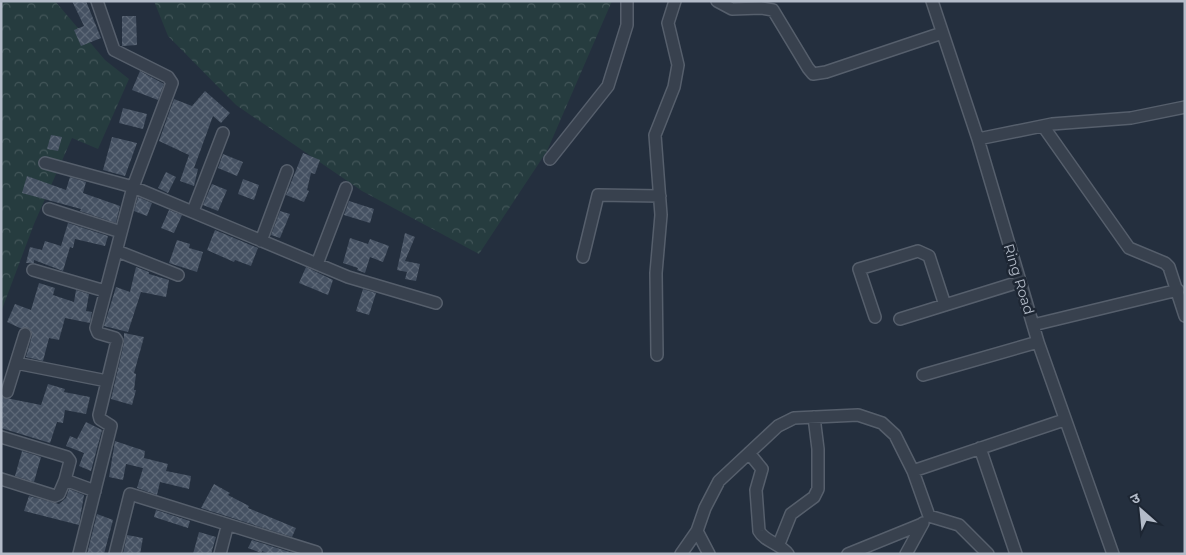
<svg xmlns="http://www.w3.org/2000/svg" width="1186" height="555" viewBox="0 0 1186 555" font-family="Montserrat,'Noto Sans Devanagari',sans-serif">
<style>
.forest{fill:url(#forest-crowns)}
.building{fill:url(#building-cross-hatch)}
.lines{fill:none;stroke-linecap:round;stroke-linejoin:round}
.minor-casing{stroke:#565f6c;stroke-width:14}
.minor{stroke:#38414e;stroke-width:11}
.labels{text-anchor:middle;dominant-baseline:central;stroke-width:5;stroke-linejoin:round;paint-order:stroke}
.street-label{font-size:14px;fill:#b4bcc9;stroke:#1d2633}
</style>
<defs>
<pattern id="forest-crowns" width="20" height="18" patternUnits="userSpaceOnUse" patternTransform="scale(1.25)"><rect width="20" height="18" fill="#263c3f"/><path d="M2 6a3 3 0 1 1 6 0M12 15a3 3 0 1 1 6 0" fill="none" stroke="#435659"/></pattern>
<pattern id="building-cross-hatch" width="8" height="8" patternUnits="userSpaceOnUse" patternTransform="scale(1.25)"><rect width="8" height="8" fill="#455162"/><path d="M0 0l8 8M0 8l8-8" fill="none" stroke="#5d6877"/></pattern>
</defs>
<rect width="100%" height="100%" fill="#242f3e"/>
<path class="forest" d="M1,1H55L105,60L129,79L98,149L72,138L34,224L1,312Z
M154,1H612L547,151L479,254L362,191L236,105L168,36Z"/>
<path class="building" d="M72,1H86L101,38L81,46L74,30L84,26Z
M122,16H136L137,45L122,46Z
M140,71L164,84L158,100L132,90Z
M205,91L230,113L221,123L213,116L194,168L198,169L194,186L180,181L189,155L159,141L174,99L192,106Z
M123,108L147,114L143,129L119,123Z
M51,135L62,137L58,151L47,149Z
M112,137L137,143L125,176L103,170Z
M303,153L320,160L315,174L311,173L307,190L309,191L304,202L286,195Z
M223,154L243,162L237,176L218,168Z
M166,172L176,177L168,193L158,188Z
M27,176L66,190L70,177L86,182L83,193L120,206L116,223L80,211L81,209L22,193Z
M243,179L259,185L254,200L238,194Z
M212,184L227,190L218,211L203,205Z
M138,197L152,203L147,216L134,211Z
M349,201L374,209L370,223L344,215Z
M169,210L182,215L174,233L161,228Z
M280,211L290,214L280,238L271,235Z
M68,223L108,236L105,246L75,239L73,248L70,247L63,271L34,260V263H26L30,247L42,250L45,241L61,246Z
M215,230L258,248L251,266L235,260L234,262L207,250Z
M405,233L415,237L405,261L420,264L416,281L405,279L407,272L397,270Z
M350,238L368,244L370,239L389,246L383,262L370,257L365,273L357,270L358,268L343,263Z
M177,240L190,244L189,248L203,252L197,272L169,263Z
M136,267L149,272V274L169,280L166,297L141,292L128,332L104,326L116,287L130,292Z
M306,267L333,280L328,295L299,283Z
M39,283L55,288L53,295L74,302L76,290L89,294L86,311L92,312L90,323L65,318L59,340L49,338L43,361L26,357L32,336L30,329L20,328L7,322L15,304L31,310Z
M363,289L376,293L369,315L356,311Z
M124,333L144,337L134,373L136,374L134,390H136L132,405L111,399L124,343Z
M48,384L65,389L64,392L90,397L86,414L65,410L63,423L57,422L50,443L1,428V397L41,405Z
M86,422L102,430L91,471L79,466L84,453L66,446L70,436L77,439Z
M115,441L145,451L144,458L168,464L166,471L191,476L189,489L160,482L157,495L137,488L143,468L126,464L123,480L109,477Z
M22,451L41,457L34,482L15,476Z
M214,484L230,493L228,495L249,506L248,508L296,528L292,537L201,508Z
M69,489L84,495L79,525L24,511L29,496L59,504L66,498Z
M156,510L190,521L188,528L154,517Z
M97,514L113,520L104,554H87Z
M199,532L216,537L211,554H193Z
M127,535L143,538L140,554H123Z
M252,540L296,554H270L262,551L261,553L248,548Z"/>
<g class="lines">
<defs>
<path id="minor" d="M717,1L732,9L761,8L773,10L808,68L813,74L826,72L942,33
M932,1L978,139L1038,342L1113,554
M1043,126L1129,248L1165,263L1169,267L1185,316
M978,139L1052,124L1131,118L1185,107
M550,159L608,86L627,25V1
M45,163L133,187L348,277L436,303
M49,209L121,232
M193,211L223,133
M261,241L287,171
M117,251L178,275
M583,257L598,195L660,196
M317,264L346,188
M33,270L105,291
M875,317L859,269L918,251L929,256L945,305
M900,319L1019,282
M1033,325L1178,290
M657,355L656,273L661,215L655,135L674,87L678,65L668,23L675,1
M16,363L107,381
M923,375L1038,342
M7,392L25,334
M1,437L67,457L70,461L65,480
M980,448L1016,554
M749,453L762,469L756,490L759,531C765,542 780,543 788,554
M913,471L929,516L959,525L988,554
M1,479L55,496L59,494L65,480L95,491
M697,531L709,554
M779,544L791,514L814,497L818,489V449L814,417
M79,554L111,426L100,419L99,415L117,341L115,338L98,333L96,328L133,187L172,83L168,77L114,50L97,1
M115,554L130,494L316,552
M220,554L226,531
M681,554L697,531L705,508L719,481L778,426L794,418L858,415L882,423L895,435L913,471L1064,420
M848,554L922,524
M906,554L923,523"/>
</defs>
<use href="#minor" class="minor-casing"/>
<use href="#minor" class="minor"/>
</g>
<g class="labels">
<g class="street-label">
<text transform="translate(1019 279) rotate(73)">Ring Road</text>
</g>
</g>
<rect width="1186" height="555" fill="none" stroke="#b4bcc9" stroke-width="5"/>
<g transform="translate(1141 510) rotate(333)" stroke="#1d2633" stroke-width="4" paint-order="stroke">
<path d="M0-4L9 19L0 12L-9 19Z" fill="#b4bcc9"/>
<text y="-8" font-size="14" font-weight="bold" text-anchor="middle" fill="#b4bcc9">उ</text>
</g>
</svg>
